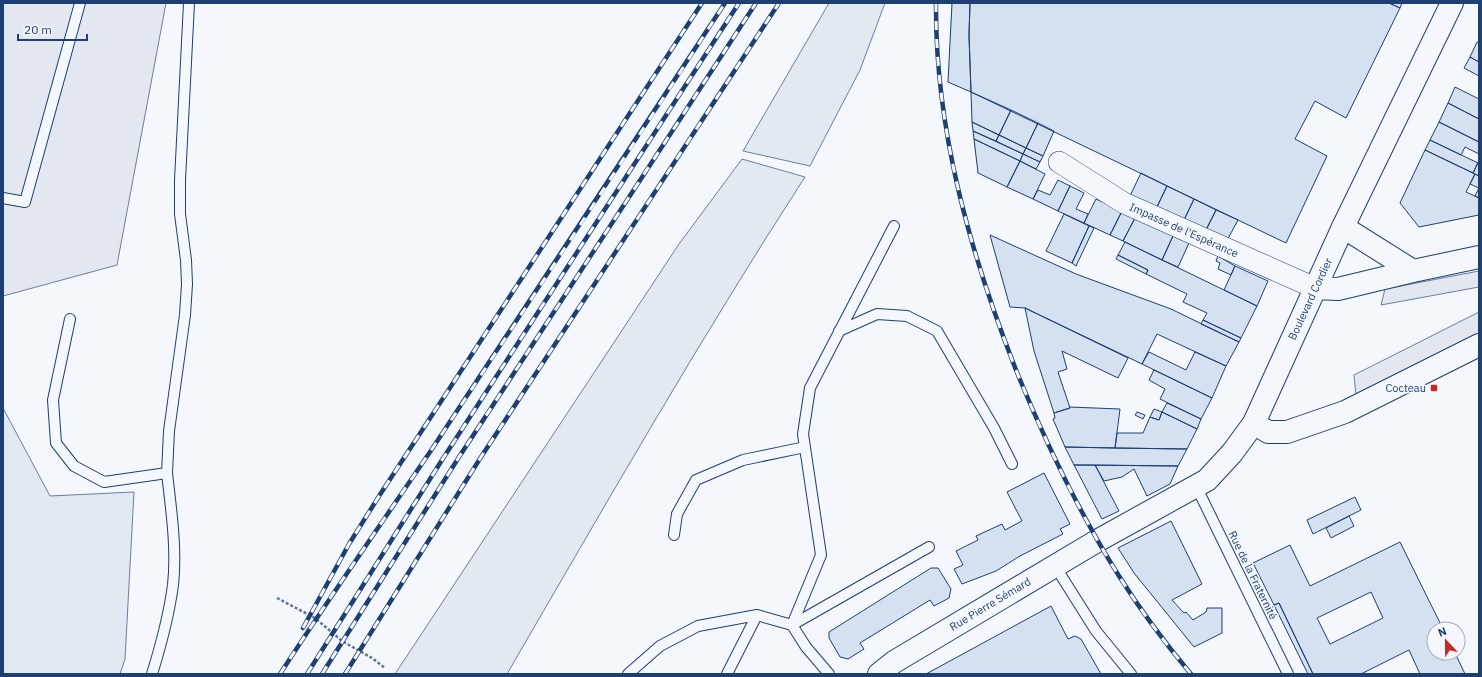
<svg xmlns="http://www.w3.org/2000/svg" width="1482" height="677" viewBox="0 0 1482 677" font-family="'IBM Plex Sans',sans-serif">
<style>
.green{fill:#e3e9f0;stroke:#687fa3}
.parking{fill:#e3e8f0;stroke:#687fa3}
.building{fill:#d5e0f0;stroke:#1d3f73;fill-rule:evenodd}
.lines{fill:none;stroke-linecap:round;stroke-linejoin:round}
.service-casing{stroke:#1d3f73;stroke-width:12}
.minor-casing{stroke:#1d3f73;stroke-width:22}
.tertiary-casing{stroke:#1d3f73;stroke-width:24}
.secondary-casing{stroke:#1d3f73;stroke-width:24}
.path{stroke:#5e769c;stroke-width:2.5;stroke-dasharray:3 2;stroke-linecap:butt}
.service{stroke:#f4f7fb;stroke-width:10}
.minor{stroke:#f4f7fb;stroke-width:21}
.tertiary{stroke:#f4f7fb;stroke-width:22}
.secondary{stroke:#f4f7fb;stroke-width:22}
.rail-casing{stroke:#1d3f73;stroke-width:4.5}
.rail{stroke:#f4f7fb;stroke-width:3;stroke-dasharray:9;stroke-linecap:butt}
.poi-dot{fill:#c62828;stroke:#f4f7fb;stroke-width:1.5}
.labels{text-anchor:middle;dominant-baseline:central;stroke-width:3;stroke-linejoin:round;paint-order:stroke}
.street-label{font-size:11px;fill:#1d3f73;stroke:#f4f7fb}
.poi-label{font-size:11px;fill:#1d3f73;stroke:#f4f7fb;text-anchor:end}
</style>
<rect width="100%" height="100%" fill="#f4f7fb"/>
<path class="green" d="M829,3H885L860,70L810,166L743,151Z
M742,159L805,177C700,339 604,507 507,674H395L679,244Z
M3,408L50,496L134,492L125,659L120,674H3Z"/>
<path class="parking" d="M3,3H166L117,265L3,296Z
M1479,271V287L1381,305L1385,289Z
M1479,312V335L1356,396L1354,375Z"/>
<path class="building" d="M952,3H970L969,35L971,92L948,82Z
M970,3H1389L1400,8L1346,118L1315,101L1295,139L1327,156L1286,243L971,92L969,35Z
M1389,3H1402L1400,8Z
M1477,42H1479V62L1470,57Z
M1470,57L1479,62V76L1464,68Z
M1455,87L1479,99V119L1448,103Z
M971,92L1011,110L999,135L972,122Z
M1448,103L1479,119V142L1439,122Z
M1011,110L1038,123L1026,148L999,135Z
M972,122L999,135L996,141L973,131Z
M1439,122L1479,142V154L1465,147L1461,155L1430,140Z
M1038,123L1054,131L1043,156L1026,148Z
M973,131L1023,154L1020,161L974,139Z
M999,135L1026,148L1023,154L996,141Z
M974,139L1020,161L1007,187L978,173Z
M1430,140L1478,163L1473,173L1425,150Z
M1026,148L1043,156L1040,162L1023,154Z
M1425,150L1475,174L1466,192L1479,198V215L1419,227L1400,203Z
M1023,154L1040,162L1036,169L1020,161Z
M1020,161L1045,174L1033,199L1007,187Z
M1478,162L1479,163V176L1473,173Z
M1141,173L1167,186L1155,211L1129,198Z
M1475,174L1479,176V188L1470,184Z
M1058,180L1070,186L1058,211L1033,199L1038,190L1050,195Z
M1070,186L1084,193L1076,209L1088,214L1084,223L1058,211Z
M1167,186L1194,199L1184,220L1155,211Z
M1479,188V198L1475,196Z
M1096,199L1122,211L1110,235L1084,223Z
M1194,199L1216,210L1204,234L1184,220Z
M1216,210L1238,220L1225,244L1204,234Z
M1122,211L1135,218L1123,241L1110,235Z
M1064,214L1089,226L1072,263L1046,251Z
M1135,218L1173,236L1162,260L1123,241Z
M1089,226L1094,228L1076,266L1072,263Z
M990,235L1076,274L1171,309L1239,342L1226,366L1157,334L1142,364L1025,308L1010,307Z
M1173,236L1189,243L1178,267L1162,260Z
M1125,242L1257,306L1241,338L1203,320L1207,313L1183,302L1187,294L1146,274L1148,270L1118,255Z
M1118,255L1148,270L1146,274L1116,259Z
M1218,256L1235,266L1231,275L1218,269L1220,263L1216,261Z
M1235,266L1268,281L1257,306L1224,290Z
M1025,308L1128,358L1118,378L1062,351L1067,369L1058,372L1070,408L1054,413L1034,351Z
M1203,320L1241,338L1239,342L1201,324Z
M1149,352L1186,370L1195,352L1226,366L1212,398L1142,364Z
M1154,370L1212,398L1201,419L1160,399L1165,389L1149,380Z
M1167,403L1201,419L1197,429L1162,412Z
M1069,407L1120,409L1115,448L1065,447L1053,419L1055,418L1054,413L1070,408Z
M1154,409L1162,412L1159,420L1150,417Z
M1137,412L1145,415L1143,419L1135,415Z
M1162,412L1197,429L1187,449L1115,448L1117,433H1143L1150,417L1159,420Z
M1065,447L1115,448L1187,449L1178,466L1074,465Z
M1074,465H1095L1119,511L1102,519Z
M1095,465L1178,466L1170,484L1147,496L1134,469L1122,477L1104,481Z
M1044,473L1070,524L1060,529L1063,534L1020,556L996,571L962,584L954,569L963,565L956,551L978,540L976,536L1002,524L1005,530L1022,521L1007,492Z
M1355,497L1361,510L1313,534L1307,520Z
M1349,516L1354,526L1331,538L1326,528Z
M1171,521L1202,584L1172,600L1184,613L1186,612L1193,620L1206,612L1207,608H1222V633L1194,647L1134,573L1118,548Z
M1400,542L1443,629H1434V653H1455L1465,674H1420L1409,650L1361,674H1313L1279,603L1274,605L1253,563L1290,545L1310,586ZM1371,592L1383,618L1330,644L1317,618Z
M931,568H938L951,589L949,598L934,606L930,600L860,643L864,649L848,659L840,657L829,638V632Z
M1279,603L1313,674H1308L1274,605Z
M1051,606L1068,639L1075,636L1081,639L1101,674H926Z"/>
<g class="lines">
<defs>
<path id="service" d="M3,198L25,202L80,3
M894,226L810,388L803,434L821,555L792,625L929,547
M70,319L53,400L56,443L74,466L104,482L167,473C171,509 177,548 173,585C169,615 161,645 152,674
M839,331L877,314L907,316L937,331L994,428L1012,464
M167,473L169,431L185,315L187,284L186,260L180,214V180L189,3
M1196,486L1288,674
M674,535L677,514L696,480L743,460L805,447
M1055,566L1096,631L1131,674
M628,674L660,646L698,626L757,615L792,625L806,647L829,674
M727,674L757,615"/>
<path id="minor" d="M1059,162L1124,203L1315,288"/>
<path id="tertiary" d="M1343,227L1452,3"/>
<path id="secondary" d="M1315,288L1338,289L1413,271L1479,257
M1254,423L1268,432H1287L1345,412L1479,345
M879,674L894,662L1097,541L1207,480L1232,453L1254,423L1343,227L1413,271"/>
</defs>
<use href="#service" class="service-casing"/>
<use href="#minor" class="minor-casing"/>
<use href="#tertiary" class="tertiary-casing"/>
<use href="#secondary" class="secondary-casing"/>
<path class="path" d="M277,598L315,618L342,641L372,658L385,668"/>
<use href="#service" class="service"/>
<use href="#minor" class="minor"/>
<use href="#tertiary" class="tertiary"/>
<use href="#secondary" class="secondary"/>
<defs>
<path id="rail" d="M936,3C935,129 970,253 1016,370C1045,441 1078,511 1119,576C1141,611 1165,643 1191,674
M303,628L349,544L381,493L702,3
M280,674C329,598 381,524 432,449C530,301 628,153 725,3
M307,674L442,460L739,3
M322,674L459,457L756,3
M345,674L481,457L779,3"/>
</defs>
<use href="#rail" class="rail-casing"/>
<use href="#rail" class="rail"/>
</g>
<rect class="poi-dot" x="1430" y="384" width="8" height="8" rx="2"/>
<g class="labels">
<g class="street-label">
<text transform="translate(1184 230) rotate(24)">Impasse de l'Espérance</text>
<text transform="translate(1310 299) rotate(-65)">Boulevard Cordier</text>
<text transform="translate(1253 575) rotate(64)">Rue de la Fraternité</text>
<text transform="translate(990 604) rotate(-31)">Rue Pierre Sémard</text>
</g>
<g class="poi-label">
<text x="1426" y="388">Cocteau</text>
</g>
</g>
<rect width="1482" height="677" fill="none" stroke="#1d3f73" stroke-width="8"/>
<g transform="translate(1446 641) rotate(338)"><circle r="19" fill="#f4f7fb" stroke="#9eadc5"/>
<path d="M0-3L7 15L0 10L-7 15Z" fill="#c62828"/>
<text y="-6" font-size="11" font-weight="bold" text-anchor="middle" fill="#1d3f73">N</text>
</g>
<path d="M18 34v6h69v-6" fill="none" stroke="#1d3f73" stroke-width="2"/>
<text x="24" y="34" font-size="12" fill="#1d3f73" stroke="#f4f7fb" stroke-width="3" paint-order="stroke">20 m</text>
</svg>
